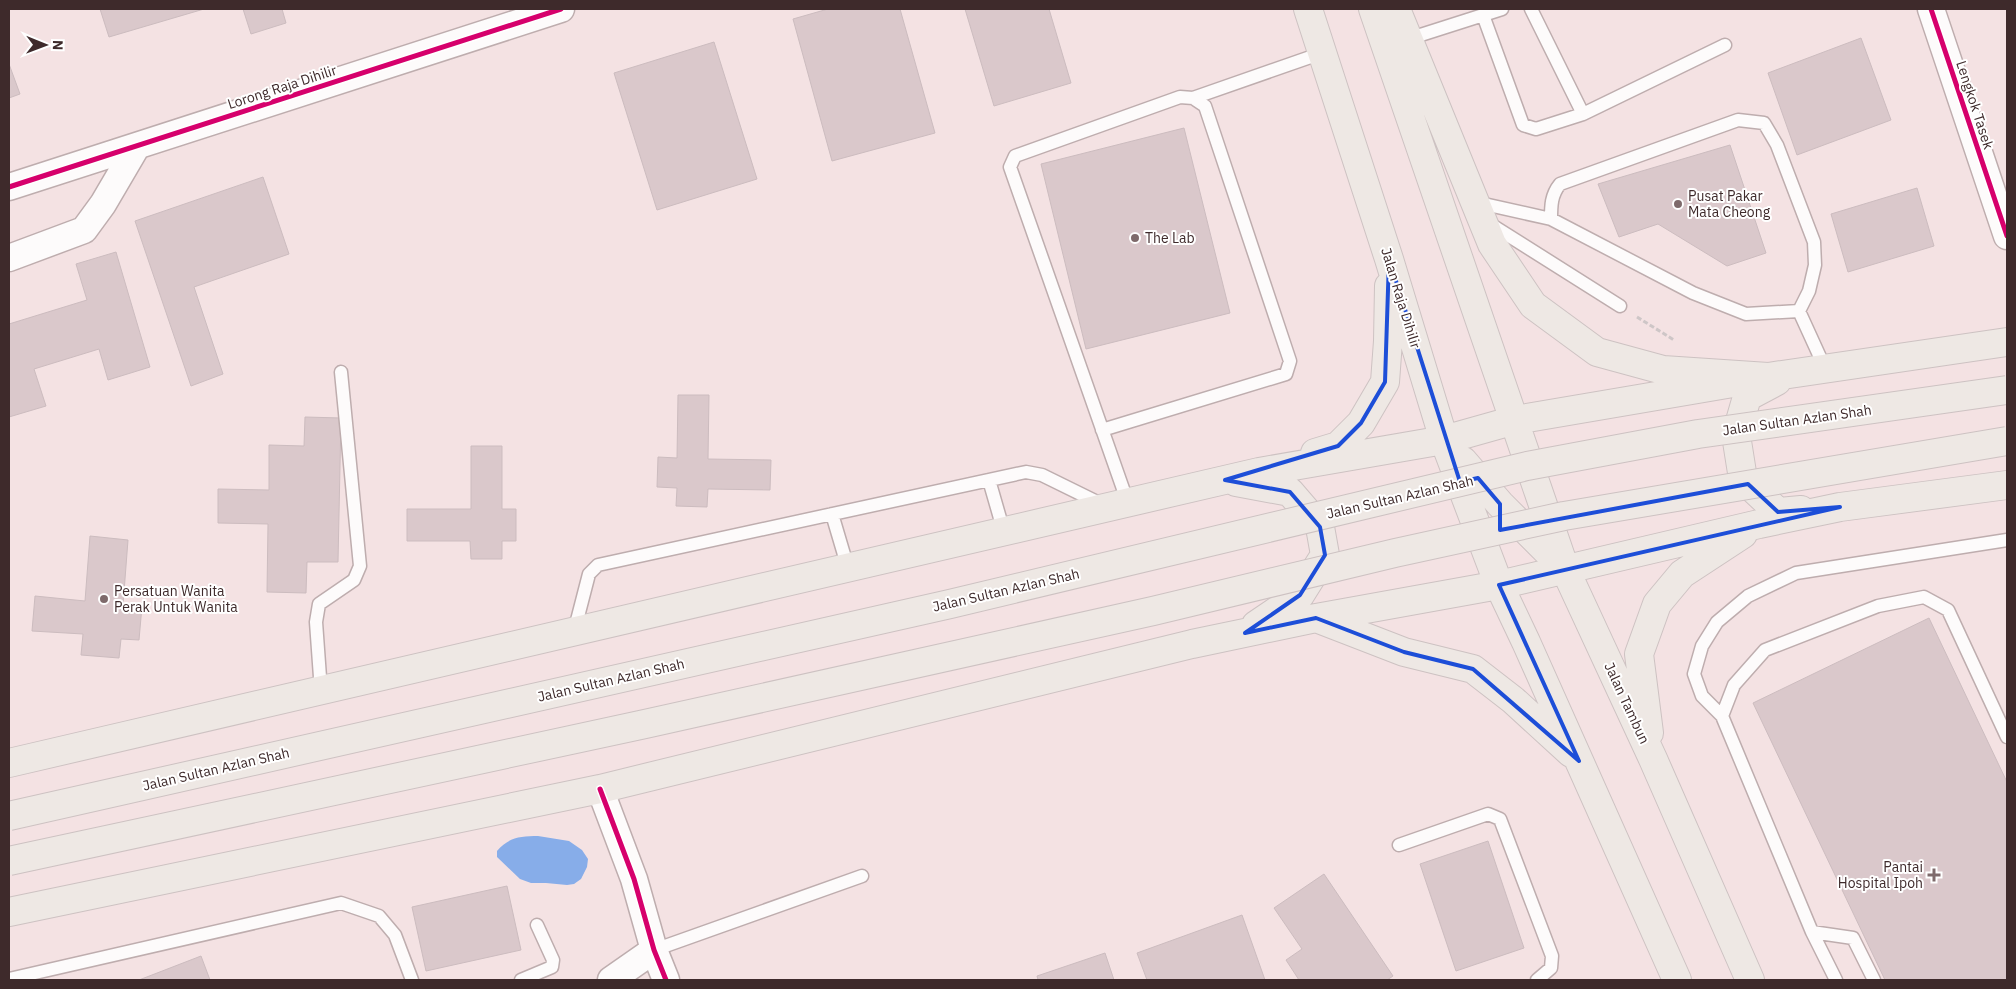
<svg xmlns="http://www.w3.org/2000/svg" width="2016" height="989" viewBox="0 0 2016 989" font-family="'IBM Plex Sans',sans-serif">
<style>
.water{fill:#87ade9}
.building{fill:#dac8cb;stroke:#ccbcbf}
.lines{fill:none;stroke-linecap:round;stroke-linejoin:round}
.service-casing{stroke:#beadae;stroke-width:15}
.minor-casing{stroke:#beadae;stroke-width:29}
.primary-casing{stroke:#cdc2c2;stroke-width:30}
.path{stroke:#cec6c7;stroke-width:3;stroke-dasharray:5 2.5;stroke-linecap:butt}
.service{stroke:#fdfbfb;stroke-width:12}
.minor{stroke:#fdfbfb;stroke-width:26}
.primary{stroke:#eee8e4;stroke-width:28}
.primary-bridge-casing{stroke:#cdc2c2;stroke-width:30;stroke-linecap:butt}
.primary-bridge{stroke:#eee8e4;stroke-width:28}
.cycleway-casing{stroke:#fff;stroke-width:8}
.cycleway{stroke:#d6006c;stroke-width:5}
.marked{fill:none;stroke:#1d4ed8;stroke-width:4;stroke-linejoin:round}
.poi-dot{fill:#7e6a6b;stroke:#fff;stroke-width:2}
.labels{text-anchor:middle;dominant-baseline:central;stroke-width:4;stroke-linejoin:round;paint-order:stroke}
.street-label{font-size:14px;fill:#3e2a2b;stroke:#fff}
.poi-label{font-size:14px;fill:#3e2a2b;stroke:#fff;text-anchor:start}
</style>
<rect width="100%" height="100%" fill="#f4e2e3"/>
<path class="water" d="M538,836L569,841L582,850L588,859L587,867L581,879L574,884L567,885L546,883H531L520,879L497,857V851C509,837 521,836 538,836Z"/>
<path class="building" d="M100,9H204L109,37Z
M243,9H282L286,23L251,34Z
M828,9H900L935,133L832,161L793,19Z
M965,9H1049L1071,83L994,106Z
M1861,38L1891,120L1797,155L1768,73Z
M714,42L757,179L657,210L614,73Z
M9,64L20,94L9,98Z
M1184,128L1230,313L1086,349L1041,164Z
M1730,145L1766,253L1727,266L1658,224L1619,237L1598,184Z
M263,177L289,254L194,287L223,374L191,386L135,221Z
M1917,188L1934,246L1848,272L1831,214Z
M116,252L150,367L108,380L99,349L34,369L46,406L9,417V324L87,300L76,264Z
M678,395H709L708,459L771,460L770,490L708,489L707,507L676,506L677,488L657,487L658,457L677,458Z
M305,417L341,418L338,562H307L306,593L267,592L268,524L218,523V489L269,490V445L304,446Z
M471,446H502V509H516V541H502V559H471L470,541H407V509H471Z
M90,536L128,540L123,605L142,606L139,640L121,639L119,658L81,655L83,634L32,631L35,596L85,601Z
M1929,618L2007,782V980H1885L1753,703Z
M1488,841L1524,948L1456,971L1420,864Z
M1324,874L1393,976L1387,980H1299L1286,960L1302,949L1274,908Z
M507,886L521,950L426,971L412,907Z
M1242,915L1265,980H1147L1137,953Z
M1105,953L1114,980H1038L1037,976Z
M201,956L210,980H139Z"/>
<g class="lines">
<defs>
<path id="service" d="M1531,9L1583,114L1725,45
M1483,15L1523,125L1536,129L1583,114
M1408,39L1502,9
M1193,98L1322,53
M1475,202L1551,219L1693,293L1746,314L1799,311
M1551,219C1551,206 1551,195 1560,184L1738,120L1764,123L1777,145L1814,242L1815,265L1809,291L1799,311
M1487,222L1620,306
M1799,311L1825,368
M1102,430L1286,374L1290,361L1205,106L1193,98L1180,97L1015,156L1010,167L1128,503
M989,480L1004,532
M832,514L848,568
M574,632L589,574L598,565L1026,472L1042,475L1103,505
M321,691L316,622L319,604L354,580L360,566L341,372
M1722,716L1702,696L1694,674L1702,646L1717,622L1748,596L1796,573L2007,540
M1399,845L1488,814L1500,819L1552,956L1551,968L1537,980
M1812,932L1853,938L1874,980
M654,950L862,876
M9,979L341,903L379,916L395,935L412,980
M521,980L552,967L553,960L537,925
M1836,980L1812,932L1722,716L1734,685L1765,650L1878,606L1924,597L1948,610L2007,737"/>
<path id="minor" d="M1931,9L2007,236
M9,187L561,9
M9,258L84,230L103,204L137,146
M600,789L634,879L654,950L666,980
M611,980L654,950"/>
<path id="primary" d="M1308,9L1389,259L1444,440L1499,585L1526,642L1677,980
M1373,9L1565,569L1653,759L1750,980
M1396,9L1492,244L1533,305L1597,352L1663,370L1768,377L2007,342
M1777,381L1747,397L1736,435L1743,479L1778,512L1801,510
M1315,453L1338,446L1361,423L1385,382L1388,341L1389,286
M1463,461L1500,504L1561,565
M1236,482L1290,492L1320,527L1325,555L1300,595L1256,625
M1316,618L1404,652L1473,669L1513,700L1571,753
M1649,733L1639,654L1657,604L1682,574L1743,534
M9,763L1259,472L1444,440L1515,420L1768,377
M9,912L600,789L1192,644L1316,618L1499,585L1759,524L1840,507L2007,485"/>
</defs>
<use href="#service" class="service-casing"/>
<use href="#minor" class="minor-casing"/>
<use href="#primary" class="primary-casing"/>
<path class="path" d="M1637,317L1674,340"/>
<use href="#service" class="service"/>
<use href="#minor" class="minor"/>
<use href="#primary" class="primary"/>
<defs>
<path id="primary-bridge" d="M9,816L950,604L1527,466L1698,434L2007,390
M9,861L645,724L1153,611L1395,553L1564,516L2007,441"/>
</defs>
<use href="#primary-bridge" class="primary-bridge-casing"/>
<use href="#primary-bridge" class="primary-bridge"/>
<defs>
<path id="cycleway" d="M1931,9L2007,236
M9,187L561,9
M600,789L634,879L654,950L666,980"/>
</defs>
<use href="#cycleway" class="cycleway-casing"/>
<use href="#cycleway" class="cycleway"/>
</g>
<path class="marked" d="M1389,259L1460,482L1478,478L1500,504V530L1748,484L1778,512L1840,507L1499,585L1579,761L1473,669L1404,652L1316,618L1245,633L1300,595L1325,555L1320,527L1290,492L1225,480L1338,446L1361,423L1385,382Z"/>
<g class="poi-dot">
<circle cx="1678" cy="204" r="5"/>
<circle cx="1135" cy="238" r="5"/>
<circle cx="104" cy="599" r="5"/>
<path d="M1931.5 867.5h5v5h5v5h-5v5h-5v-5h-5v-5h5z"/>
</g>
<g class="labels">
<g class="street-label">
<text transform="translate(282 87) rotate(-18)">Lorong Raja Dihilir</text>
<text transform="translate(1975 105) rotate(72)">Lengkok Tasek</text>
<text transform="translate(1401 298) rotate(73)">Jalan Raja Dihilir</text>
<text transform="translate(1797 420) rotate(-8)">Jalan Sultan Azlan Shah</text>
<text transform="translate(1400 497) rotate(-13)">Jalan Sultan Azlan Shah</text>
<text transform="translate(1006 590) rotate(-13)">Jalan Sultan Azlan Shah</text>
<text transform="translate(611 680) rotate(-13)">Jalan Sultan Azlan Shah</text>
<text transform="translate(1627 703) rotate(65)">Jalan Tambun</text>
<text transform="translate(216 769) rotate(-13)">Jalan Sultan Azlan Shah</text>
</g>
<g class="poi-label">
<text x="1688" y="196">Pusat Pakar<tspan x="1688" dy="16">Mata Cheong</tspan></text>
<text x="1145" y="238">The Lab</text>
<text x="114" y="591">Persatuan Wanita<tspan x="114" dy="16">Perak Untuk Wanita</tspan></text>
<text x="1923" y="867" text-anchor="end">Pantai<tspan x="1923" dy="16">Hospital Ipoh</tspan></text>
</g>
</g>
<rect width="2016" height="989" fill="none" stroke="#3e2a2b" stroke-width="20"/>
<g transform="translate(45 45) rotate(91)" stroke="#ffffff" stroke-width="4" paint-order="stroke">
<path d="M0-4L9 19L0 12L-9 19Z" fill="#3e2a2b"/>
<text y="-8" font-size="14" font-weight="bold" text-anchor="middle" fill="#3e2a2b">N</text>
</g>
</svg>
